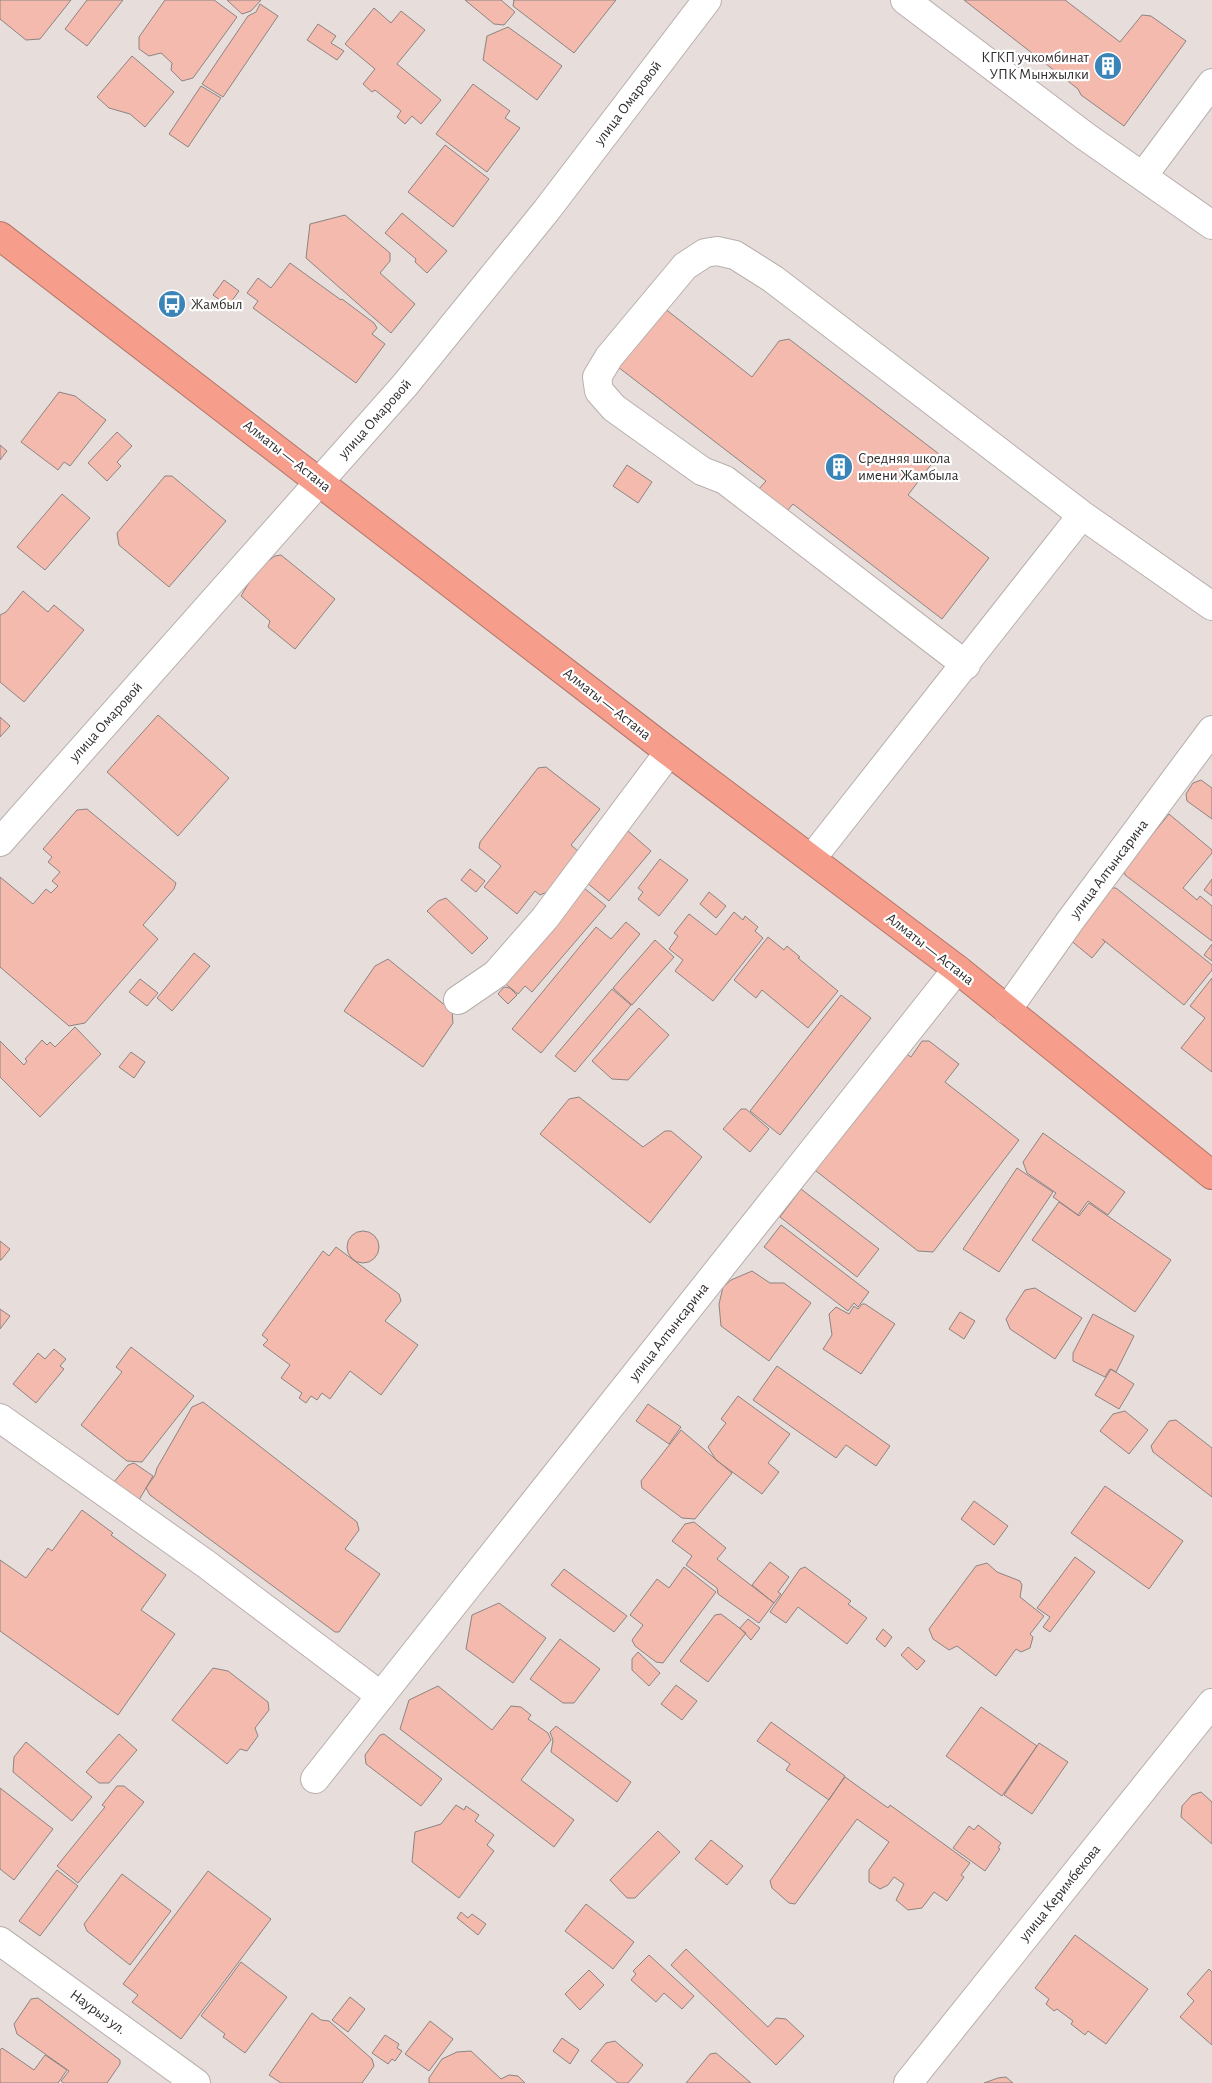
<svg xmlns="http://www.w3.org/2000/svg" width="1212" height="2083" viewBox="0 0 1212 2083" font-family="'Alegreya Sans',sans-serif">
<style>
.building{fill:#f3baad;stroke:#8c8482}
.lines{fill:none;stroke-linecap:round;stroke-linejoin:round}
.minor-casing{stroke:#b8afad;stroke-width:30}
.highway-casing{stroke:#b1766a;stroke-width:30}
.minor{stroke:#fff;stroke-width:28}
.highway{stroke:#f69e8b;stroke-width:28}
.labels{text-anchor:middle;dominant-baseline:central;stroke-width:4.5;stroke-linejoin:round;paint-order:stroke}
.poi-label{font-size:15px;fill:#312d2d;stroke:#fff;text-anchor:start}
.street-label{font-size:15px;fill:#312d2d;stroke:#fff}
</style>
<rect width="100%" height="100%" fill="#e7dedc"/>
<path class="building" d="M0,0H71L40,39L26,40L0,19Z
M87,0H123L87,46L65,29Z
M165,0H214L237,17L193,78L182,81L171,70L172,63L161,53L149,56L139,49V37Z
M227,0H261L251,11L242,14Z
M465,0H501L515,12L504,25L494,24Z
M514,0H513H616L574,53L513,6Z
M964,0H1065L1120,42L1142,15L1151,16L1186,41L1124,126L1081,95L1078,89Z
M260,4L278,16L223,97L202,84L248,16L256,12Z
M374,8L391,23L401,11L425,30L397,64L441,100L421,124L412,116L405,124L397,117L401,111L375,90L372,92L363,84L375,69L345,44Z
M318,24L336,36L331,43L344,51L337,60L307,40Z
M508,27L562,66L537,100L483,60L487,36Z
M132,56L174,92L145,127L130,114L109,108L97,97Z
M473,84L510,111L505,118L520,128L487,172L436,134Z
M201,86L221,98L188,147L169,134Z
M445,145L489,179L453,227L408,192Z
M402,213L447,251L427,273L415,262L416,259L385,233Z
M345,215L390,253V261L380,273L415,304L391,333L306,258L310,224Z
M290,263L341,300L342,299L374,323L377,328L372,334L385,344L356,383L253,308L258,301L247,293L258,278L271,288Z
M224,280L239,291L228,306L213,295Z
M664,308L752,377L779,341L789,339L939,454L908,495L989,558L942,619L793,504L787,511L758,490L766,481L618,367Z
M59,392L75,396L106,420L70,466L64,462L58,470L21,442Z
M117,432L132,446L117,462L121,466L107,481L88,463Z
M0,445L7,451L0,460Z
M627,465L652,482L638,503L613,486Z
M165,476H172L226,521L169,587L119,545L117,533Z
M62,494L90,518L45,570L17,547Z
M281,555L335,599L295,649L268,627L270,621L241,596L257,569L275,556Z
M23,591L48,612L54,605L84,630L24,702L0,682V615L6,612Z
M158,715L229,778L178,836L107,772Z
M0,717L10,726L0,737Z
M546,767L600,809L571,845L579,852L547,892L540,895L535,891L517,914L484,887L501,866L479,848L480,842L538,768Z
M1201,780L1212,788V819L1187,801L1186,794L1193,783Z
M87,809L176,883L174,889L143,925L158,939L85,1023L69,1026L0,967V877L33,904L46,889L51,893L58,886L52,881L60,872L48,862L52,857L43,849L77,810Z
M1169,814L1212,850V853L1183,888L1197,900L1200,896L1212,906V941L1125,875L1124,869Z
M628,831L651,851L609,901L586,882Z
M660,859L688,880L659,916L638,899L643,892L638,888Z
M470,869L485,881L476,892L461,880Z
M1212,879V896L1204,890Z
M584,888L606,906L532,992L525,986L518,994L503,982Z
M1109,888H1116L1212,965V970L1184,1005L1102,939L1105,942L1092,958L1069,939Z
M709,892L726,906L716,918L700,904Z
M446,898L488,938L472,954L427,911L438,901Z
M734,912L743,920L745,916L758,927L755,931L763,938L713,1001L675,971L683,960L669,949L678,936L674,933L689,914L716,935Z
M626,922L640,934L541,1053L512,1029L596,927L611,939Z
M768,937L784,950L787,946L800,957L798,958L838,991L808,1028L762,990L756,998L734,980Z
M655,940L674,957L632,1005L613,988Z
M1212,944V961L1204,955Z
M194,953L210,966L172,1011L157,998Z
M388,959L452,1011L453,1023L423,1067L344,1011L375,966Z
M1212,978V1072L1181,1048L1205,1018L1190,1006Z
M140,979L158,993L147,1006L129,992Z
M504,987L510,988L517,995L508,1004L498,994Z
M612,989L631,1005L575,1072L555,1056Z
M841,995L871,1018L780,1135L750,1111Z
M639,1008L669,1035L628,1080L612,1079L592,1061Z
M75,1027L101,1054L40,1117L0,1077V1041L24,1065L27,1061L25,1059L42,1040L47,1045L50,1042L55,1047Z
M922,1041H929L959,1064L945,1082L1019,1140L933,1252L918,1251L811,1167L902,1050L911,1057Z
M131,1052L145,1062L134,1078L119,1067Z
M579,1097L643,1147L665,1131H671L702,1157L650,1223L540,1134L569,1099Z
M741,1109H746L769,1129L750,1152L723,1129Z
M1043,1133L1125,1192L1108,1215L1088,1201L1078,1215L1053,1197L1056,1193L1027,1173L1023,1162Z
M1017,1168L1053,1192L999,1272L963,1249Z
M801,1189L879,1249L857,1277L780,1217Z
M1059,1202L1079,1216L1089,1203L1171,1260L1135,1312L1032,1240Z
M781,1225L869,1292L858,1307L854,1303L848,1311L764,1247Z
M347 1247a16 16 0 1 1 32 0a16 16 0 1 1-32 0Z
M0,1241L10,1249L1,1260H0Z
M336,1247L399,1294L401,1301L385,1321L418,1345L381,1395L350,1371L330,1399L322,1393L317,1400L311,1396L306,1403L299,1398L302,1393L281,1378L290,1365L263,1345L268,1340L262,1335L323,1251L329,1256Z
M752,1271L770,1283H784L811,1303L769,1361L721,1326L719,1304L723,1287L731,1280Z
M1035,1288L1082,1318L1055,1359L1010,1329L1006,1319L1025,1290Z
M862,1304H865L895,1324L861,1374L823,1349L832,1335L829,1314L836,1307L849,1314L854,1306L858,1309Z
M0,1309L10,1316L0,1329Z
M960,1312L975,1321L964,1339L949,1329Z
M1093,1314L1134,1336L1116,1372L1110,1369L1105,1377L1073,1361V1353Z
M131,1347L194,1396L142,1462L127,1461L81,1425L122,1372L116,1367Z
M54,1349L66,1359L60,1366L64,1369L36,1403L13,1384L38,1353L45,1359Z
M777,1366L890,1446L876,1466L846,1445L836,1458L753,1400Z
M1111,1369L1134,1384L1119,1409L1095,1395Z
M738,1396L790,1434L768,1463L779,1472L762,1494L716,1460L708,1447L726,1423L721,1419Z
M203,1402L357,1522L359,1530L345,1549L380,1574L339,1632H335L150,1495L146,1488L155,1475L157,1468L192,1407Z
M648,1404L681,1427L669,1444L636,1421Z
M1125,1411L1148,1430L1129,1454L1100,1431L1113,1414Z
M1176,1420L1212,1448V1497L1153,1452L1151,1446L1169,1421Z
M681,1430L732,1473L695,1519L682,1518L642,1488L641,1481Z
M134,1463L153,1476L139,1500L114,1482L128,1465Z
M1105,1486L1183,1541L1149,1589L1071,1533Z
M974,1501L1008,1526L994,1545L961,1519Z
M82,1510L113,1533L111,1535L166,1575L141,1610L175,1634L118,1715L0,1631V1560L26,1578L48,1548L52,1551Z
M694,1522L726,1548L717,1559L774,1603L759,1623L718,1594L717,1588L686,1565L692,1556L672,1541L685,1524Z
M1075,1557L1095,1572L1050,1632L1043,1627L1050,1617L1037,1608Z
M770,1562L789,1577L778,1592L781,1594L774,1603L752,1585Z
M987,1563L997,1572L1020,1581L1022,1585L1020,1597L1044,1616L1030,1634L1033,1637L1030,1648L1021,1652L1016,1649L996,1676L957,1646L949,1650L933,1639L929,1629L976,1566Z
M684,1567L716,1592L663,1663L656,1662L635,1646L632,1640L643,1625L630,1615L657,1579L669,1588Z
M805,1567L851,1601L848,1604L867,1618L847,1644L798,1607L786,1623L770,1612L800,1569Z
M564,1569L627,1616L614,1632L551,1585Z
M499,1603L546,1638L513,1683L466,1649L472,1615Z
M721,1614L746,1633L708,1682L680,1661L715,1615Z
M748,1619L760,1628L751,1640L740,1628Z
M883,1629L892,1637L885,1647L876,1639Z
M560,1639L600,1669L574,1703H563L530,1679Z
M908,1647L925,1661L917,1670L901,1655Z
M638,1652L660,1673L649,1686L632,1670V1659Z
M213,1668L228,1671L268,1702L269,1710L255,1728L258,1736L247,1751L240,1749L227,1764L172,1720Z
M676,1685L697,1701L682,1720L661,1704Z
M438,1686L492,1730L511,1706L521,1707L531,1715L528,1719L548,1733L551,1740L521,1780L574,1820L554,1847L400,1729L409,1700Z
M981,1707L1037,1746L1002,1796L946,1756Z
M771,1722L845,1776L829,1800L786,1770L790,1764L757,1741Z
M556,1726L631,1782L617,1802L551,1752L553,1740L550,1732Z
M119,1734L137,1750L109,1783H99L86,1772Z
M384,1734L442,1779L421,1806L366,1764L365,1755L380,1735Z
M26,1742L92,1797L72,1821L13,1772L14,1757Z
M1039,1743L1068,1762L1032,1814L1004,1795Z
M845,1777L888,1808L890,1805L970,1863L961,1875L964,1877L947,1901L934,1892L922,1908L908,1910L896,1900L904,1884L894,1877L888,1885L880,1889L869,1882V1870L889,1842L857,1819L795,1904L789,1903L772,1888L770,1881Z
M117,1786H124L144,1802L78,1883L57,1866L105,1807L102,1805Z
M0,1788L53,1829L14,1880L0,1869Z
M1201,1792L1212,1802V1844L1181,1817L1182,1806L1192,1795Z
M456,1805L464,1810L466,1806L479,1815L475,1821L494,1835L487,1845L494,1851L459,1898L412,1862L415,1832L441,1824Z
M978,1825L1001,1843L998,1848L1000,1849L985,1871L953,1848L969,1826L974,1830Z
M658,1831L680,1852L635,1898H627L610,1880Z
M711,1840L743,1866L727,1885L695,1859Z
M57,1870L78,1886L40,1936L19,1921Z
M208,1871L271,1919L181,2039L132,2002L138,1995L123,1984Z
M122,1874L171,1911L130,1965L87,1931L84,1924Z
M586,1904L634,1942L613,1969L565,1931Z
M461,1912L468,1918L472,1914L486,1924L478,1935L457,1918Z
M1075,1935L1148,1989L1106,2044L1088,2031L1085,2035L1071,2024L1073,2021L1057,2009L1054,2011L1046,2004L1049,1999L1035,1988Z
M686,1949L768,2027L776,2018L786,2019L804,2036L776,2065L671,1965Z
M649,1955L694,1996L682,2009L664,1993L656,2002L631,1980L636,1974L633,1971Z
M241,1962L287,1997L245,2053L223,2037L225,2034L201,2016Z
M1209,1969L1212,1972V2045L1180,2017L1194,2001L1187,1994Z
M589,1970L604,1985L580,2010L565,1994Z
M350,1997L365,2009L348,2032L332,2020Z
M38,1998L120,2060V2064L107,2083H64L61,2081L69,2071L17,2034L14,2024L31,1999Z
M312,2013L321,2020L329,2021L372,2059L374,2066L362,2083H281L269,2075Z
M430,2021L453,2039L429,2071L405,2054Z
M385,2035L399,2044L397,2048L402,2051L395,2061L392,2059L388,2064L372,2053Z
M562,2038L579,2050L570,2064L553,2051Z
M615,2041L643,2065L628,2083H618L591,2061L606,2043Z
M2,2048L34,2070L45,2055L67,2070L58,2083H0V2050Z
M471,2051L501,2079L509,2075L518,2076L525,2083H429V2078L442,2059L457,2052Z
M716,2053L751,2083H686L710,2054Z
M1006,2077L1013,2083H984L998,2078Z"/>
<g class="lines">
<defs>
<path id="minor" d="M905,0L1085,136L1212,225
M1143,176L1212,83
M966,665L725,480L702,471L614,408L599,391L597,377L609,357L685,266L705,253L717,251L735,255L773,279L1082,515L1212,606
M0,842L405,385L546,211L707,0
M812,858L1082,515
M458,1000L496,974L545,918L669,752
M1007,1010L1070,921L1212,730
M0,1418L206,1564L381,1696
M315,1779L957,969
M0,1941L196,2083
M908,2083L1212,1703"/>
<path id="highway" d="M0,236L669,752L957,969L1212,1175"/>
</defs>
<use href="#minor" class="minor-casing"/>
<use href="#highway" class="highway-casing"/>
<use href="#minor" class="minor"/>
<use href="#highway" class="highway"/>
</g>
<defs>
<symbol id="building-disc" viewBox="-11 -11 22 22"><circle r="9.5" fill="#3b84b8" stroke="#fff"/><path d="M-4-6H4V6H1V3H-1V6H-4ZM-2.5-4.3h1.7v1.8h-1.7ZM.8-4.3h1.7v1.8H.8ZM-2.5-1h1.7V.8h-1.7ZM.8-1h1.7V.8H.8Z" fill="#fff"/></symbol>
<symbol id="bus-disc" viewBox="-11 -11 22 22"><circle r="9.5" fill="#3b84b8" stroke="#fff"/><path d="M-5-6H5V4H4V6H2V4H-2V6H-4V4H-5ZM-3.5-4V0h7V-4ZM-3.5 1.2v1.5H-2V1.2ZM2 1.2v1.5H3.5V1.2Z" fill="#fff"/></symbol>
</defs>
<g fill-rule="evenodd">
<use href="#building-disc" x="1092" y="50" width="32" height="32"/>
<use href="#bus-disc" x="156" y="288" width="32" height="32"/>
<use href="#building-disc" x="823" y="451" width="32" height="32"/>
</g>
<g class="labels">
<g class="poi-label">
<text x="1089" y="57" text-anchor="end">КГКП учкомбинат<tspan x="1089" dy="17">УПК Мынжылки</tspan></text>
<text x="191" y="304">Жамбыл</text>
<text x="858" y="458">Средняя школа<tspan x="858" dy="17">имени Жамбыла</tspan></text>
</g>
<g class="street-label">
<text transform="translate(628 103) rotate(-53)">улица Омаровой</text>
<text transform="translate(375 419) rotate(-48)">улица Омаровой</text>
<text transform="translate(287 456) rotate(38)">Алматы — Астана</text>
<text transform="translate(607 704) rotate(38)">Алматы — Астана</text>
<text transform="translate(106 722) rotate(-48)">улица Омаровой</text>
<text transform="translate(1109 869) rotate(-53)">улица Алтынсарина</text>
<text transform="translate(930 949) rotate(38)">Алматы — Астана</text>
<text transform="translate(669 1332) rotate(-52)">улица Алтынсарина</text>
<text transform="translate(1060 1893) rotate(-51)">улица Керимбекова</text>
<text transform="translate(98 2012) rotate(36)">Наурыз ул.</text>
</g>
</g>
</svg>
